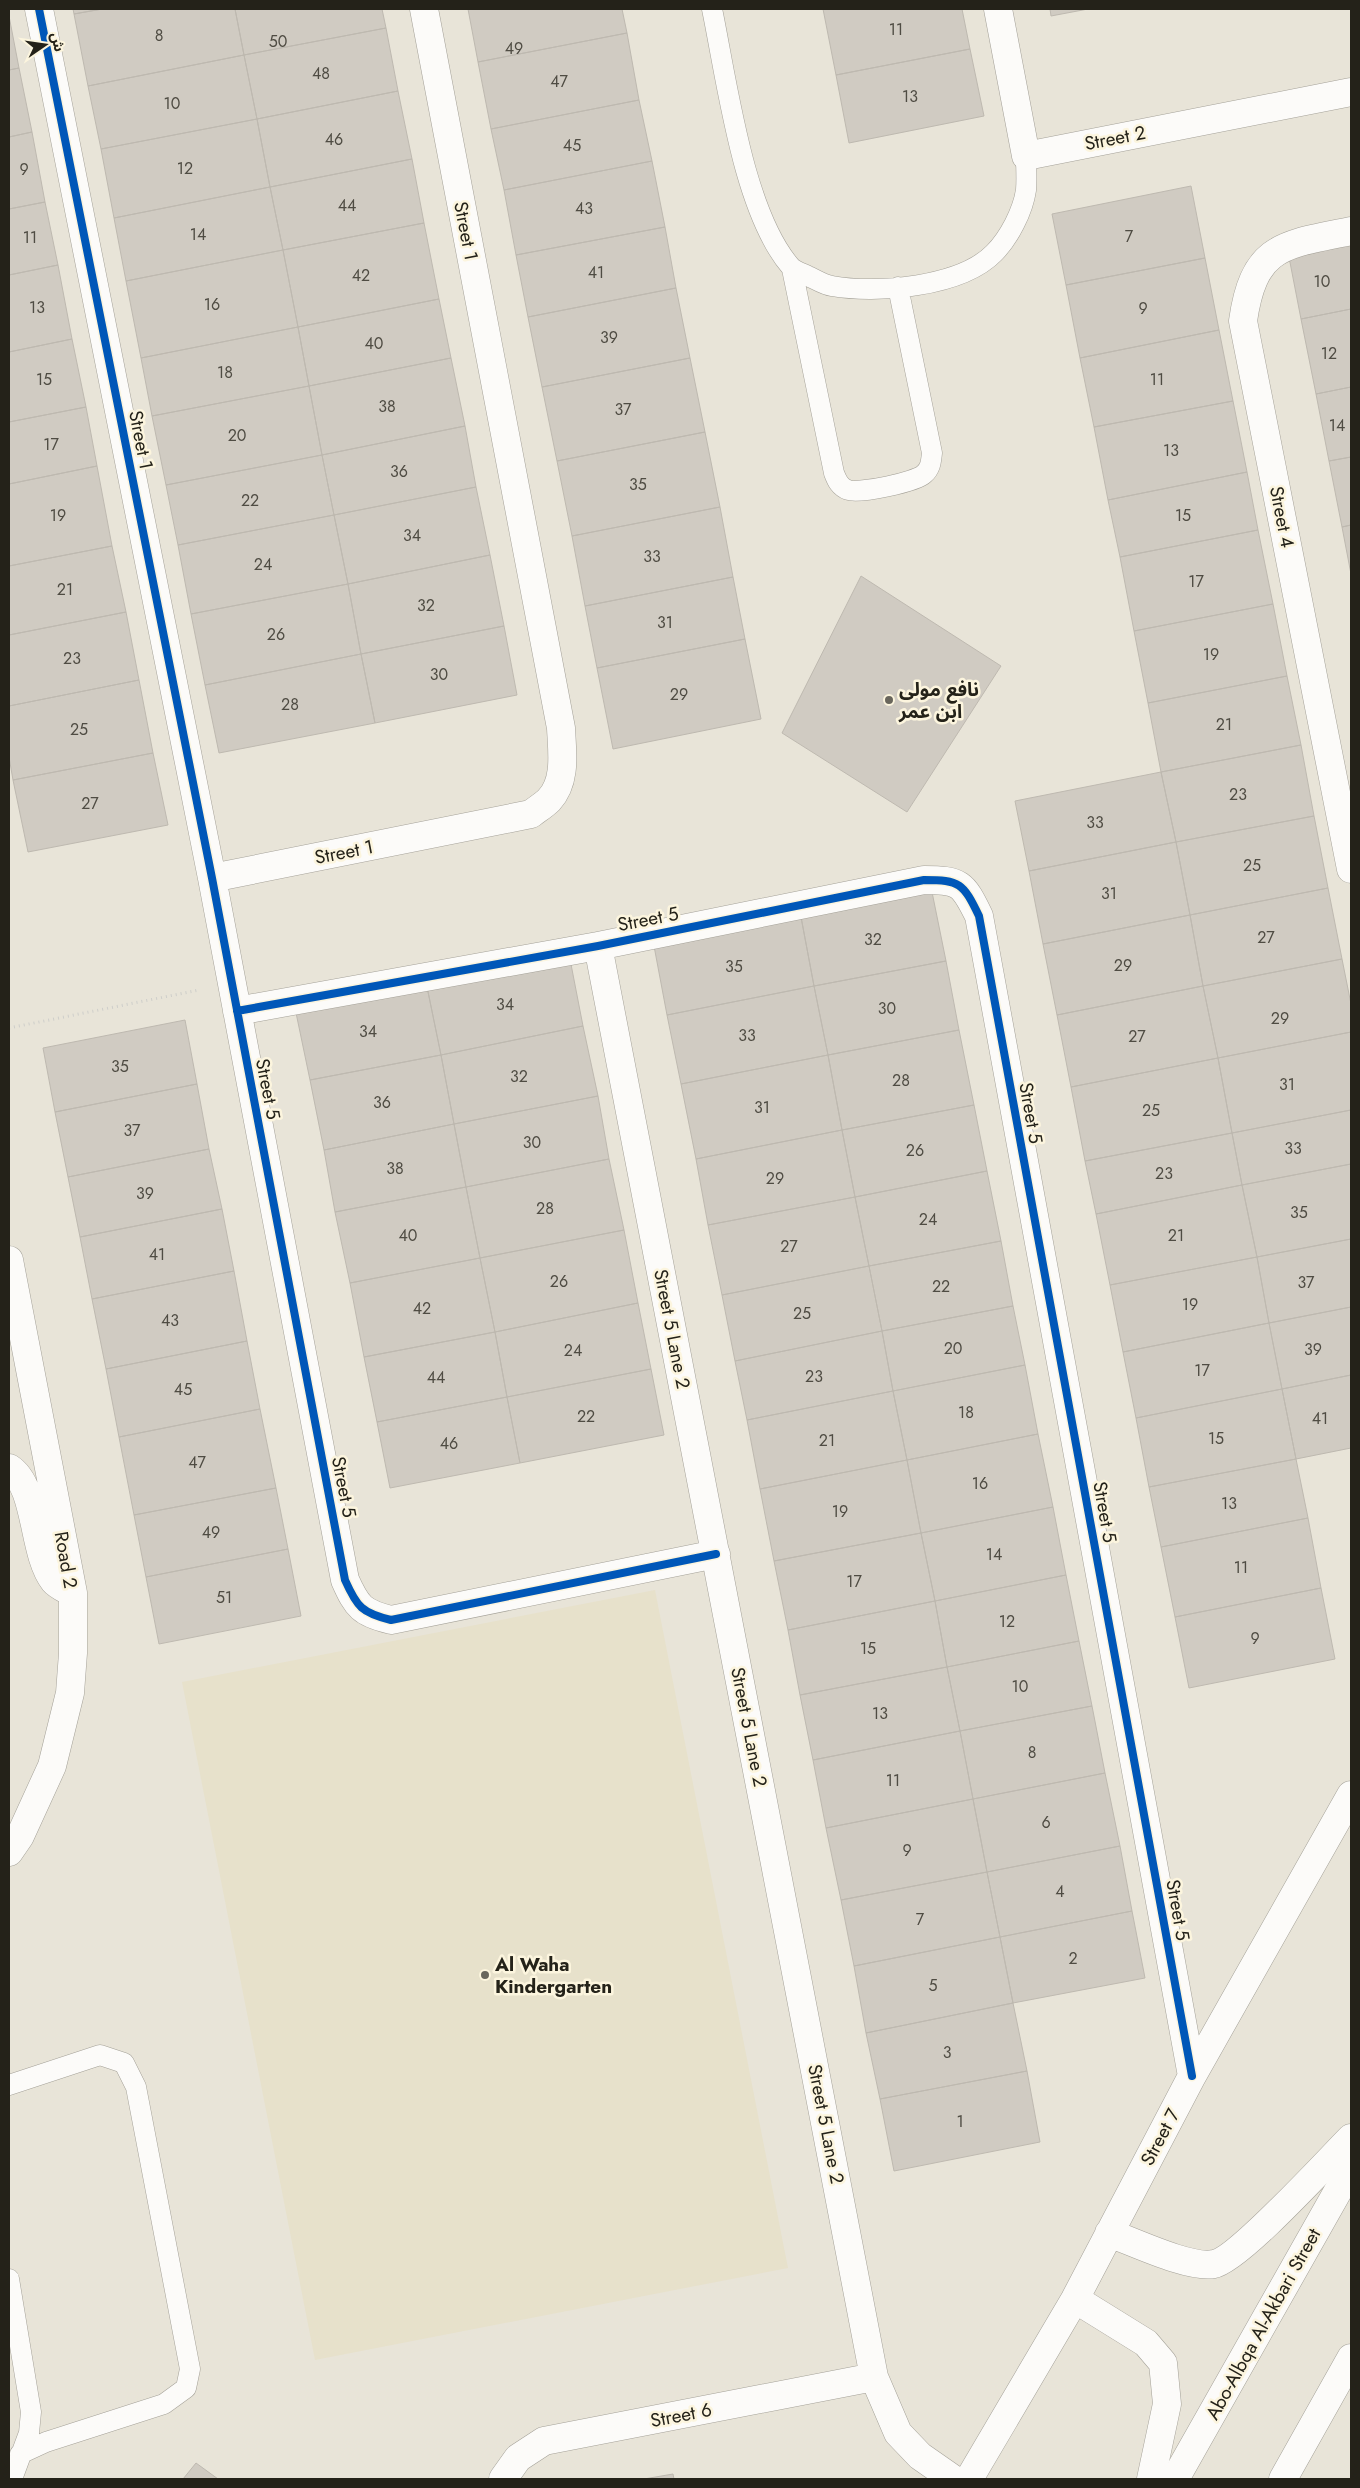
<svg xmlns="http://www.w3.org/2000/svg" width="1360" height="2488" viewBox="0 0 1360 2488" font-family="Jost,'Noto Sans Arabic',sans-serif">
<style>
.built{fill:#e7e1cb}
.building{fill:#d0cbc2;stroke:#beb9b0}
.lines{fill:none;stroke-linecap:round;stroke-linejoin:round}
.lane-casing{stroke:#a4a198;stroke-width:21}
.street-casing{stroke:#a4a198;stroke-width:29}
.secondary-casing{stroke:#a4a198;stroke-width:29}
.path{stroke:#cececa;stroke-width:3;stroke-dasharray:1 4;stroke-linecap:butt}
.lane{stroke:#fcfbf9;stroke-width:20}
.street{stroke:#fcfbf9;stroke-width:28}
.secondary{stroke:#fcfbf9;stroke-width:28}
.cycleway-casing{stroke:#fcf5de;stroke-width:11}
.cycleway{stroke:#0057b8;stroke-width:8}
.poi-dot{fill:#69665c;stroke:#fcf5de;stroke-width:2}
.labels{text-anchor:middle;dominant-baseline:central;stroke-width:5;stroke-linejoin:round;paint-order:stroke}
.number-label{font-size:16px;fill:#4f4c43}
.street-label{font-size:19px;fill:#242219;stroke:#fcf5de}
.poi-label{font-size:19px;font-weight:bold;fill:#242219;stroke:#fcf5de;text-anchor:start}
</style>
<rect width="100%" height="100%" fill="#e8e4d8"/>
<path class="built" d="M655,1590L788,2268L315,2360L182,1682Z"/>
<path class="building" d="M73,9H102L74,14Z
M102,9H235L244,55L88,86L74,14Z
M235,9H382L386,28L244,55Z
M468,9H622L627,33L478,62Z
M823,9H962L970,49L836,75Z
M1050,9H1088L1051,16Z
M9,16L19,68L9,70Z
M386,28L398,91L257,119L244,55Z
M627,33L639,100L491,129L478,62Z
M970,49L984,116L849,143L836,75Z
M244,55L257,119L101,149L88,86Z
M19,68L32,132L9,137V70Z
M398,91L412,159L270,187L257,119Z
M639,100L652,161L504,190L491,129Z
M257,119L270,187L114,218L101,149Z
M32,132L45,202L9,209V137Z
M412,159L424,223L283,250L270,187Z
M652,161L665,227L516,255L504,190Z
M1191,186L1205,258L1066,285L1052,214Z
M270,187L283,250L126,281L114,218Z
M45,202L58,265L9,275V209Z
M424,223L439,299L298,327L283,250Z
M665,227L676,288L528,317L516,255Z
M1351,240V309L1301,319L1288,252Z
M283,250L298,327L141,358L126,281Z
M1205,258L1219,330L1080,358L1066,285Z
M58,265L72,339L9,352V275Z
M676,288L690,358L542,387L528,317Z
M439,299L451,358L309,386L298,327Z
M1351,309V387L1316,394L1301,319Z
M298,327L309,386L152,416L141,358Z
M1219,330L1233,401L1094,427L1080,358Z
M72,339L86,407L9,422V352Z
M451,358L465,426L322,455L309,386Z
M690,358L705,432L557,461L542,387Z
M309,386L322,455L166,485L152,416Z
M1351,387V457L1329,461L1316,394Z
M1233,401L1247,472L1108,500L1094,427Z
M86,407L97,466L9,484V422Z
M465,426L476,487L334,515L322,455Z
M705,432L720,507L572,536L557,461Z
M322,455L334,515L178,545L166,485Z
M1351,457V525L1342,527L1329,461Z
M97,466L112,546L9,566V484Z
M1247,472L1258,530L1120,557L1108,500Z
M476,487L490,555L348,584L334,515Z
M720,507L733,577L585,606L572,536Z
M334,515L348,584L191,614L178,545Z
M1351,525V574L1342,527Z
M1258,530L1273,604L1134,631L1120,557Z
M112,546L126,612L9,635V566Z
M490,555L504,626L361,654L348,584Z
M861,576L1001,666L907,812L782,733Z
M733,577L745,639L597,668L585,606Z
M348,584L361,654L205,685L191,614Z
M1273,604L1287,676L1148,703L1134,631Z
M126,612L139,680L9,706V635Z
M504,626L517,695L375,723L361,654Z
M745,639L761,719L613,749L597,668Z
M361,654L375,723L219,753L205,685Z
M1287,676L1301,745L1161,772L1148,703Z
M139,680L153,753L13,780L9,757V706Z
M1301,745L1314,816L1176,842L1161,772Z
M153,753L168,825L28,852L13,780Z
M1161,772L1176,842L1029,871L1015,801Z
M1314,816L1328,888L1190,915L1176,842Z
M1176,842L1190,915L1043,944L1029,871Z
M1328,888L1342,959L1203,986L1190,915Z
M932,892L946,961L814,986L801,917Z
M1190,915L1203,986L1057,1015L1043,944Z
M801,917L814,986L667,1015L654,946Z
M569,954L583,1026L441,1055L426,982Z
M1342,959L1351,1004V1032L1218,1058L1203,986Z
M946,961L959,1030L828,1055L814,986Z
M426,982L441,1055L310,1080L295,1008Z
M814,986L828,1055L681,1084L667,1015Z
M1203,986L1218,1058L1071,1087L1057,1015Z
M185,1020L197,1084L55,1112L43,1048Z
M583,1026L598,1096L454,1124L441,1055Z
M959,1030L974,1105L842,1130L828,1055Z
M1351,1032V1110L1232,1133L1218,1058Z
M441,1055L454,1124L324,1150L310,1080Z
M828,1055L842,1130L696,1159L681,1084Z
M1218,1058L1232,1133L1085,1161L1071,1087Z
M197,1084L209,1149L68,1177L55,1112Z
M598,1096L609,1159L466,1187L454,1124Z
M974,1105L987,1171L855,1197L842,1130Z
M1351,1110V1164L1242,1185L1232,1133Z
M454,1124L466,1187L335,1212L324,1150Z
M842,1130L855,1197L708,1225L696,1159Z
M1232,1133L1242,1185L1096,1214L1085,1161Z
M209,1149L222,1209L80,1237L68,1177Z
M609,1159L624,1230L480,1258L466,1187Z
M1351,1164V1239L1257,1257L1242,1185Z
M987,1171L1001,1241L869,1266L855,1197Z
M1242,1185L1257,1257L1110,1285L1096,1214Z
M466,1187L480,1258L350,1283L335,1212Z
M855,1197L869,1266L722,1295L708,1225Z
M222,1209L234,1271L92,1299L80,1237Z
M624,1230L638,1303L495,1332L480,1258Z
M1351,1239V1307L1269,1323L1257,1257Z
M1001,1241L1013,1306L882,1331L869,1266Z
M1257,1257L1269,1323L1123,1352L1110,1285Z
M480,1258L495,1332L364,1357L350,1283Z
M869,1266L882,1331L735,1361L722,1295Z
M234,1271L247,1341L106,1369L92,1299Z
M638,1303L651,1369L507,1397L495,1332Z
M1013,1306L1025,1365L893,1391L882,1331Z
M1351,1307V1375L1282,1389L1269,1323Z
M1269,1323L1282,1389L1136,1418L1123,1352Z
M882,1331L893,1391L747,1420L735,1361Z
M495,1332L507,1397L377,1422L364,1357Z
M247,1341L260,1409L119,1437L106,1369Z
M1025,1365L1038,1434L907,1460L893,1391Z
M651,1369L664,1435L520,1463L507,1397Z
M1351,1375V1448L1296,1459L1282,1389Z
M1282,1389L1296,1459L1149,1487L1136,1418Z
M893,1391L907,1460L760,1489L747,1420Z
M507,1397L520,1463L390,1488L377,1422Z
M260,1409L276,1488L134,1515L119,1437Z
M1038,1434L1053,1507L921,1533L907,1460Z
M1296,1459L1308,1518L1161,1547L1149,1487Z
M907,1460L921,1533L774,1561L760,1489Z
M276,1488L288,1549L146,1577L134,1515Z
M1053,1507L1066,1575L935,1601L921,1533Z
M1308,1518L1321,1588L1175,1617L1161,1547Z
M921,1533L935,1601L788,1630L774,1561Z
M288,1549L301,1616L159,1644L146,1577Z
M1066,1575L1079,1641L947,1667L935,1601Z
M1321,1588L1335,1659L1189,1688L1175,1617Z
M935,1601L947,1667L800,1695L788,1630Z
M1079,1641L1092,1706L960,1731L947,1667Z
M947,1667L960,1731L813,1760L800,1695Z
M1092,1706L1105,1773L973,1799L960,1731Z
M960,1731L973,1799L826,1828L813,1760Z
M1105,1773L1120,1846L987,1872L973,1799Z
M973,1799L987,1872L841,1900L826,1828Z
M1120,1846L1132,1911L1000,1937L987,1872Z
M987,1872L1000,1937L854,1966L841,1900Z
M1132,1911L1145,1978L1013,2003L1000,1937Z
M1000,1937L1013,2003L866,2033L854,1966Z
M1013,2003L1027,2071L880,2099L866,2033Z
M1027,2071L1040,2142L894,2171L880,2099Z
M196,2463L218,2479H183Z
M673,2474L674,2479H644Z"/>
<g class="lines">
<defs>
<path id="lane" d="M712,9C727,81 743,212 791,267C795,271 802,273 808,276C815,279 824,285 832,286C876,294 961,287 994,253C1009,238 1023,211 1026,190C1027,179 1026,167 1026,156
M792,269L834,473C837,481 840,487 848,490C859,494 916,482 924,474C931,468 931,461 932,453L898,287
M9,2085L100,2055L124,2063L136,2087L190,2369L186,2388L164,2404L46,2442L20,2454
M9,2279L31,2412L29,2433L12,2479"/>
<path id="street" d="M39,9L212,878L345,1580C357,1607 362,1613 391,1620L716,1554
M998,9L1026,156L1351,92
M1351,231C1284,245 1254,244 1243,321L1351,869
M212,878L531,814C536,810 544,805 549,800C567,781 562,751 561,728L424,9
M598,946L874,2377L898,2433L920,2456L953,2479
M237,1011L598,946L924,880C960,880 963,883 979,916L1192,2076
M1109,2233C1134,2242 1190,2269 1214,2264C1238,2260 1329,2160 1351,2138
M1075,2299L1146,2343L1163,2363L1167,2404L1151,2479
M503,2479L518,2458L544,2441L874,2377
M969,2479L1075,2299L1192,2076L1351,1795"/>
<path id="secondary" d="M9,1260L73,1593V1653L70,1693L52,1766L20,1836L9,1852
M9,1468C38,1486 32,1553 54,1581C58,1586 68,1590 73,1593
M1175,2479L1351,2168
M1283,2479L1351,2358"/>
</defs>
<use href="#lane" class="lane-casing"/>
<use href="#street" class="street-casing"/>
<use href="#secondary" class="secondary-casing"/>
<path class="path" d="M9,1028L199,990"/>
<use href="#lane" class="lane"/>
<use href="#street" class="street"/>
<use href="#secondary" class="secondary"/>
<defs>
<path id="cycleway" d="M39,9L212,878L345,1580C357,1607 362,1613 391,1620L716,1554
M237,1011L598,946L924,880C960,880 963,883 979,916L1192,2076"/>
</defs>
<use href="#cycleway" class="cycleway-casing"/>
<use href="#cycleway" class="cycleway"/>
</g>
<g class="poi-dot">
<circle cx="889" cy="700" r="5"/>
<circle cx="485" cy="1975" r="5"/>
</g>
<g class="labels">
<g class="number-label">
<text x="896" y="29">11</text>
<text x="159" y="35">8</text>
<text x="278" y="41">50</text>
<text x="514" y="48">49</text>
<text x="321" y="73">48</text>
<text x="559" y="81">47</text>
<text x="910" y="96">13</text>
<text x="172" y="103">10</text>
<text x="334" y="139">46</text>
<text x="572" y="145">45</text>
<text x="185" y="168">12</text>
<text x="24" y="169">9</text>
<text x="347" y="205">44</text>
<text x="584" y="208">43</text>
<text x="198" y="234">14</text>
<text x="1129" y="236">7</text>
<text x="30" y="237">11</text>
<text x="596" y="272">41</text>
<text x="361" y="275">42</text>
<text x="1322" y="281">10</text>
<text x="212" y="304">16</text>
<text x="37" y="307">13</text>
<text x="1143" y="308">9</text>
<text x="609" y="337">39</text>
<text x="374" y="343">40</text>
<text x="1329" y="353">12</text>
<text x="225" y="372">18</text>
<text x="44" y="379">15</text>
<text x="1157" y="379">11</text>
<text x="387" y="406">38</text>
<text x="623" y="409">37</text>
<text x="1337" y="425">14</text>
<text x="237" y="435">20</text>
<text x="51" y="444">17</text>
<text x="1171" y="450">13</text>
<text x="399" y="471">36</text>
<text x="638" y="484">35</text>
<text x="250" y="500">22</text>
<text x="58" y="515">19</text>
<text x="1183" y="515">15</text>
<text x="412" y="535">34</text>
<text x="652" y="556">33</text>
<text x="263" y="564">24</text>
<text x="1196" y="581">17</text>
<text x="65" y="589">21</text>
<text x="426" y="605">32</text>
<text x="665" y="622">31</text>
<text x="276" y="634">26</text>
<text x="1211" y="654">19</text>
<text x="72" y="658">23</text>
<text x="439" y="674">30</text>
<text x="679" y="694">29</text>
<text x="290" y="704">28</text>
<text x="1224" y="724">21</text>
<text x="79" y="729">25</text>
<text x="1238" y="794">23</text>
<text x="90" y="803">27</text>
<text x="1095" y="822">33</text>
<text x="1252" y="865">25</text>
<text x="1109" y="893">31</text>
<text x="1266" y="937">27</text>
<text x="873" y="939">32</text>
<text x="1123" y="965">29</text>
<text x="734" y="966">35</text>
<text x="505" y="1004">34</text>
<text x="887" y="1008">30</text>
<text x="1280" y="1018">29</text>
<text x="368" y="1031">34</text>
<text x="747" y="1035">33</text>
<text x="1137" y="1036">27</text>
<text x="120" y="1066">35</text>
<text x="519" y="1076">32</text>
<text x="901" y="1080">28</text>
<text x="1287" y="1084">31</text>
<text x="382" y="1102">36</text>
<text x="762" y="1107">31</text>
<text x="1151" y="1110">25</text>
<text x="132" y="1130">37</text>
<text x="532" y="1142">30</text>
<text x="1293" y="1148">33</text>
<text x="915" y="1150">26</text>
<text x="395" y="1168">38</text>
<text x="1164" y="1173">23</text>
<text x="775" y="1178">29</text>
<text x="145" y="1193">39</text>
<text x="545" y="1208">28</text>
<text x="1299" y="1212">35</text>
<text x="928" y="1219">24</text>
<text x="408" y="1235">40</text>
<text x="1176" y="1235">21</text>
<text x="789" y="1246">27</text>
<text x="157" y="1254">41</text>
<text x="559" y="1281">26</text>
<text x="1306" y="1282">37</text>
<text x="941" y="1286">22</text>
<text x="1190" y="1304">19</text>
<text x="422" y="1308">42</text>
<text x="802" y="1313">25</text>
<text x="170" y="1320">43</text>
<text x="953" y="1348">20</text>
<text x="1313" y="1349">39</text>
<text x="573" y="1350">24</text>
<text x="1202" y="1370">17</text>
<text x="814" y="1376">23</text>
<text x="436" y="1377">44</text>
<text x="183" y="1389">45</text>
<text x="966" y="1412">18</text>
<text x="586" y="1416">22</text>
<text x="1320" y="1418">41</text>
<text x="1216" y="1438">15</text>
<text x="827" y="1440">21</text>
<text x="449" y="1443">46</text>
<text x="197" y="1462">47</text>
<text x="980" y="1483">16</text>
<text x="1229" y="1503">13</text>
<text x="840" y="1511">19</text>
<text x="211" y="1532">49</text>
<text x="994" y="1554">14</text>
<text x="1241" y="1567">11</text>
<text x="854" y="1581">17</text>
<text x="224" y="1597">51</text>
<text x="1007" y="1621">12</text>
<text x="1255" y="1638">9</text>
<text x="868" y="1648">15</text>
<text x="1020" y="1686">10</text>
<text x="880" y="1713">13</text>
<text x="1032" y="1752">8</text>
<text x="893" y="1780">11</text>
<text x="1046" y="1822">6</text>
<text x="907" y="1850">9</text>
<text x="1060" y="1891">4</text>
<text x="920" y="1919">7</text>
<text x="1073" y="1958">2</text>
<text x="933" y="1985">5</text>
<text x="947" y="2052">3</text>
<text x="960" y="2121">1</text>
</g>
<g class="street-label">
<text transform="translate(1115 138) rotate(-11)">Street 2</text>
<text transform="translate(466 231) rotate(79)">Street 1</text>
<text transform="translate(141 440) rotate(79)">Street 1</text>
<text transform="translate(1282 517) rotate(79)">Street 4</text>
<text transform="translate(344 852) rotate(-11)">Street 1</text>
<text transform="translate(648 919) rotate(-11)">Street 5</text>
<text transform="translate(268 1089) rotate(79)">Street 5</text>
<text transform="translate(1031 1113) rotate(80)">Street 5</text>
<text transform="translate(672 1329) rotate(79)">Street 5 Lane 2</text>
<text transform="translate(344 1487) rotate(79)">Street 5</text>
<text transform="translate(1105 1512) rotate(80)">Street 5</text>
<text transform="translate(66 1560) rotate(80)">Road 2</text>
<text transform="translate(749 1727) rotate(79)">Street 5 Lane 2</text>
<text transform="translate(1178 1910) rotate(80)">Street 5</text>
<text transform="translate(826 2124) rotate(79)">Street 5 Lane 2</text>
<text transform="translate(1160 2137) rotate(-62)">Street 7</text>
<text transform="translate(1263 2324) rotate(-61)">Abo-Albqa Al-Akbari Street</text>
<text transform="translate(681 2415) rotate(-11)">Street 6</text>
</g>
<g class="poi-label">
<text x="899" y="689">نافع مولى<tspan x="899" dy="22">ابن عمر</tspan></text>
<text x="495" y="1964">Al Waha<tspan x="495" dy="22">Kindergarten</tspan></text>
</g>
</g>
<rect width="1360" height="2488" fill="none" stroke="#242219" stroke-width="20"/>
<g transform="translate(45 45) rotate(77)" stroke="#fcf5de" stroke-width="4" paint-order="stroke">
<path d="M0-4L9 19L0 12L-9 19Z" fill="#242219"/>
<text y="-8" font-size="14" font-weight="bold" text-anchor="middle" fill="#242219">ش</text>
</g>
</svg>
